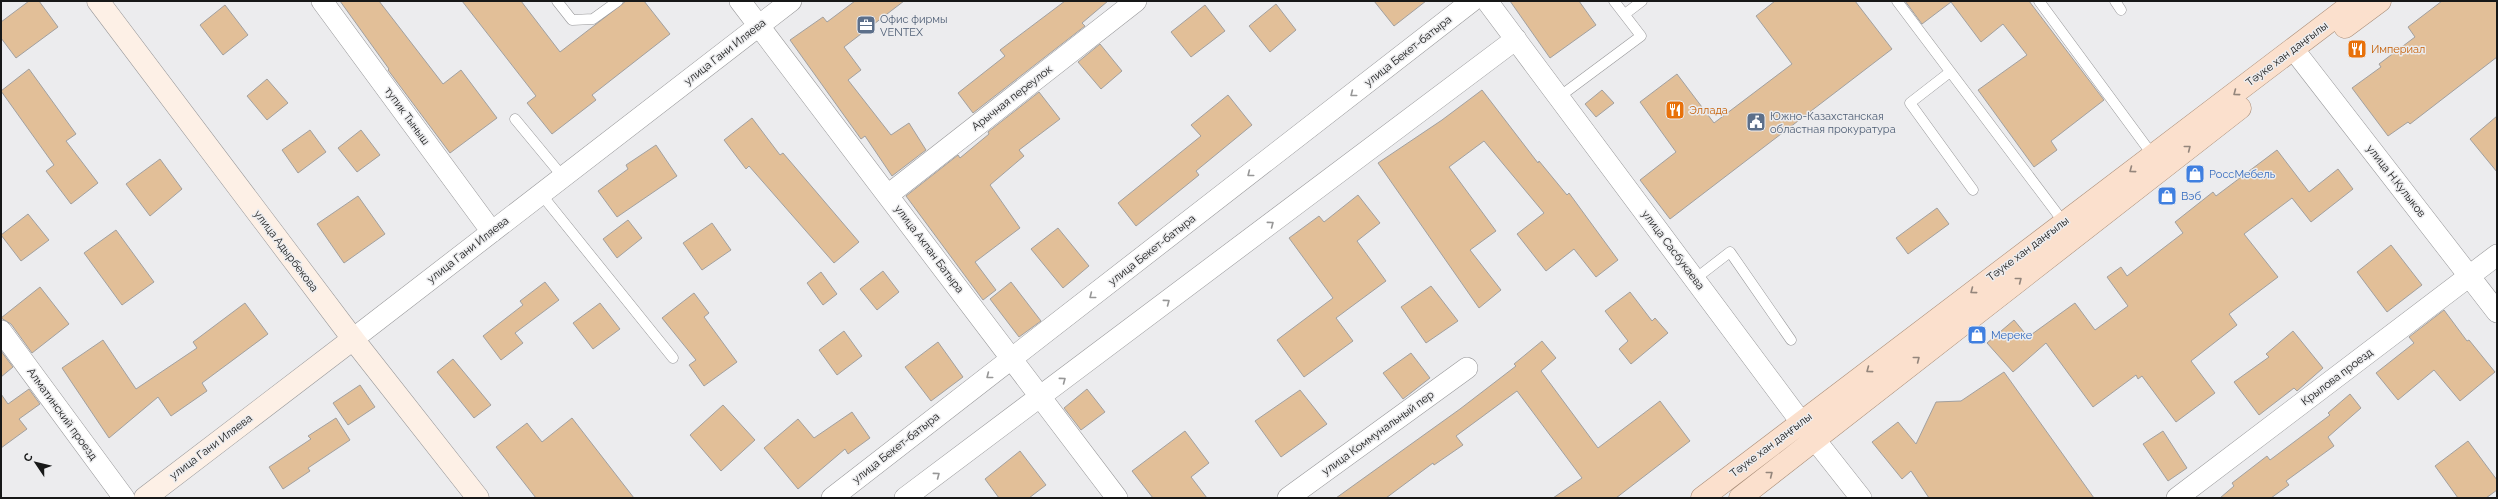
<svg xmlns="http://www.w3.org/2000/svg" width="2498" height="499" viewBox="0 0 2498 499" font-family="Raleway,sans-serif">
<style>
.building{fill:#e2bf98;stroke:#a2a09f}
.lines{fill:none;stroke-linecap:round;stroke-linejoin:round}
.lane-casing{stroke:#979799;stroke-width:11}
.street-casing{stroke:#979799;stroke-width:22}
.secondary-casing{stroke:#979799;stroke-width:23}
.primary-casing{stroke:#a98d78;stroke-width:23}
.lane{stroke:#fff;stroke-width:10}
.street{stroke:#fff;stroke-width:21}
.secondary{stroke:#fdf0e6;stroke-width:22}
.primary{stroke:#fbe0cd;stroke-width:22}
.oneway{stroke:#94867c}
.oneway2{stroke:#979797}
.labels{text-anchor:middle;dominant-baseline:central;stroke-width:3;stroke-linejoin:round;paint-order:stroke}
.service-label{font-size:11px;fill:#4e5e75;stroke:#ececee;text-anchor:start}
.food-label{font-size:11px;fill:#c56008;stroke:#ececee;text-anchor:start}
.street-label{font-size:11px;fill:#171818;stroke:#ececee}
.shop-label{font-size:11px;fill:#366cbe;stroke:#ececee;text-anchor:start}
</style>
<rect width="100%" height="100%" fill="#ececee"/>
<path class="building" d="M29,1H39L58,27L16,58L1,38V22Z
M340,1H379L443,84L461,70L497,118L450,153L388,70L389,69Z
M462,1H521L560,52L626,1H644L670,34L592,95L596,100L552,134L527,103L536,96Z
M855,1H904L844,47L861,70L848,80L891,135L909,123L926,150L892,176L865,136L861,139L790,40L823,17L827,22Z
M1065,1H1108L1082,23L1085,26L973,113L958,93L1005,56L1000,50Z
M1374,1H1426L1394,26Z
M1510,1H1579L1596,25L1550,58Z
M1775,1H1855L1892,49L1670,219L1640,180L1676,152L1640,102L1677,74L1714,123L1792,64L1756,16Z
M1905,1H2029L2104,100L2051,141L2057,150L2034,167L1978,90L2027,55L2003,24L1981,42L1951,2L1922,24Z
M2442,1H2497V57L2410,124L2408,122L2388,136L2352,88L2381,67L2379,64L2415,37L2408,27Z
M1276,4L1296,30L1270,52L1249,26Z
M225,5L248,35L223,55L200,25Z
M1205,5L1225,31L1191,57L1171,32Z
M1100,44L1122,71L1101,89L1078,62Z
M29,69L76,134L66,141L98,183L71,204L46,171L54,165L1,91Z
M267,79L288,103L267,120L247,96Z
M1482,90L1538,163L1539,161L1567,195L1569,193L1618,260L1596,277L1574,249L1546,271L1517,234L1544,213L1484,141L1449,167L1496,231L1470,250L1501,290L1479,308L1378,163L1442,120Z
M1602,90L1614,103L1596,117L1585,104Z
M1039,92L1060,119L1019,150L1024,156L990,185L1020,228L975,262L996,290L983,300L906,196L958,155L960,158L989,134L988,132Z
M1228,95L1252,125L1196,171L1199,175L1136,226L1118,203L1201,136L1191,125Z
M2497,116V172L2470,139Z
M752,118L780,155L783,153L859,242L834,263L749,166L746,169L724,140Z
M310,130L326,152L298,173L282,150Z
M361,130L380,155L357,172L338,148Z
M656,145L677,176L617,217L598,191L628,169L626,165Z
M2277,150L2309,192L2338,169L2353,189L2311,222L2292,198L2244,234L2278,277L2229,314L2237,325L2191,361L2215,393L2176,422L2142,376L2138,379L2136,375L2093,407L2046,343L2013,372L1987,343L2014,320L2028,337L2075,303L2095,330L2128,306L2107,277L2121,267L2127,276L2183,233L2175,222L2213,192L2216,196Z
M160,159L182,189L150,216L126,184Z
M1358,195L1380,223L1357,241L1386,281L1336,318L1353,341L1304,377L1277,340L1333,298L1289,238L1319,216L1324,222Z
M358,196L385,234L344,263L317,224Z
M1937,208L1949,224L1908,254L1896,238Z
M28,214L49,240L21,261L1,235Z
M628,220L642,238L617,258L603,239Z
M712,223L731,250L702,270L683,243Z
M1058,228L1089,266L1063,288L1031,249Z
M116,230L154,282L122,305L84,253Z
M2391,245L2422,285L2387,312L2357,272Z
M883,271L899,292L877,310L860,289Z
M821,272L837,294L823,305L807,283Z
M545,282L559,300L515,333L523,343L501,360L483,336L523,305L520,301Z
M1011,282L1041,321L1019,337L990,299Z
M1431,286L1458,321L1426,343L1401,307Z
M40,287L69,324L32,353L11,324L1,318Z
M1630,292L1652,321L1655,318L1668,333L1631,364L1619,349L1628,341L1605,311Z
M694,293L709,313L704,317L737,362L704,386L689,365L696,360L662,318Z
M245,303L268,334L202,383L207,391L171,416L158,397L109,438L62,368L103,340L136,389L197,348L193,342Z
M600,303L620,329L593,349L573,323Z
M2444,310L2467,341L2469,340L2495,372L2460,401L2434,370L2398,400L2376,373L2414,343L2409,337Z
M844,331L862,356L837,375L819,350Z
M2293,331L2323,368L2297,391L2294,388L2259,415L2234,382L2269,357L2266,354Z
M1542,341L1556,358L1541,371L1598,448L1660,401L1690,441L1616,498H1553L1582,478L1517,391L1456,436L1463,445L1434,465L1433,463L1386,498H1336L1460,409L1516,366L1514,364Z
M938,342L963,377L931,401L905,367Z
M1,351L13,367L1,377Z
M1411,353L1430,378L1403,399L1383,373Z
M453,359L491,405L474,418L437,372Z
M2004,372L2094,498H1929L1911,471L1902,479L1872,442L1898,422L1916,444L1936,402L1961,401Z
M360,385L375,407L348,425L333,403Z
M29,389L40,404L19,419L27,429L1,448V394L8,404Z
M1087,389L1105,412L1081,430L1064,408Z
M1300,390L1327,424L1281,457L1255,421Z
M2350,394L2361,408L2328,437L2334,446L2286,481L2289,485L2271,498H2220L2234,486L2232,483L2267,456L2270,460L2330,415L2328,413Z
M723,405L755,440L721,471L690,435Z
M852,412L870,438L848,454L845,449L798,489L764,448L798,419L814,438Z
M336,418L350,440L308,468L310,471L283,489L269,467L311,439L308,436Z
M572,418L634,498H536L496,447L527,423L542,442Z
M1185,431L1209,463L1191,477L1207,498H1153L1132,471Z
M2163,431L2187,468L2168,481L2143,444Z
M2468,441L2497,480V490L2486,498H2458L2435,466Z
M1020,451L1046,485L1029,498H999L985,479Z"/>
<g class="lines">
<defs>
<path id="lane" d="M557,1L572,20L593,19L618,1
M1897,1L2065,224
M2039,1L2154,157
M2115,1L2121,10
M1625,14L1642,1
M1950,72L1910,103L1973,190
M1559,97L1641,36L1614,1
M515,119L563,177
M541,194L673,358
M1695,279L1730,252L1791,340"/>
<path id="street" d="M322,1L492,232
M740,1L1117,498
M1487,1L1801,422L1861,498
M2294,50L2497,312
M888,195L1136,1
M1,331L124,498
M353,339L791,1
M832,498L1472,1
M905,498L1516,39
M1288,498L1467,368
M2177,498L2497,255"/>
<path id="secondary" d="M98,1L353,339L478,498
M145,498L353,339"/>
<path id="primary" d="M2345,27L2380,1
M1702,498L2356,1
M1740,498L2240,108"/>
</defs>
<use href="#lane" class="lane-casing"/>
<use href="#street" class="street-casing"/>
<use href="#secondary" class="secondary-casing"/>
<use href="#primary" class="primary-casing"/>
<use href="#lane" class="lane"/>
<use href="#street" class="street"/>
<use href="#secondary" class="secondary"/>
<use href="#primary" class="primary"/>
</g>
<defs><path id="oneway-chevron" d="M-2-3.5L2.5 0L-2 3.5" fill="none" stroke-width="1.6" stroke-linecap="round" stroke-linejoin="round"/></defs>
<g class="oneway">
<use href="#oneway-chevron" transform="translate(2236 93) rotate(143)"/>
<use href="#oneway-chevron" transform="translate(2188 148) rotate(-38)"/>
<use href="#oneway-chevron" transform="translate(2132 170) rotate(143)"/>
<use href="#oneway-chevron" transform="translate(2019 280) rotate(-38)"/>
<use href="#oneway-chevron" transform="translate(1973 291) rotate(143)"/>
<use href="#oneway-chevron" transform="translate(1917 359) rotate(-38)"/>
<use href="#oneway-chevron" transform="translate(1869 370) rotate(143)"/>
<use href="#oneway-chevron" transform="translate(1770 474) rotate(-38)"/>
</g>
<g class="oneway2">
<use href="#oneway-chevron" transform="translate(1353 94) rotate(142)"/>
<use href="#oneway-chevron" transform="translate(1250 174) rotate(142)"/>
<use href="#oneway-chevron" transform="translate(1271 224) rotate(-37)"/>
<use href="#oneway-chevron" transform="translate(1092 296) rotate(142)"/>
<use href="#oneway-chevron" transform="translate(1167 302) rotate(-37)"/>
<use href="#oneway-chevron" transform="translate(989 376) rotate(142)"/>
<use href="#oneway-chevron" transform="translate(1063 380) rotate(-37)"/>
<use href="#oneway-chevron" transform="translate(937 475) rotate(-37)"/>
</g>
<defs>
<symbol id="office-square" viewBox="-11 -11 22 22"><rect x="-9" y="-9" width="18" height="18" rx="4" fill="#5c6f8a" stroke="#ececee"/><path d="M-6-3h4V-5.5h4V-3h4V5H-6ZM-1-4.5V-3h2v-1.5ZM-6 0V1H6V0Z" fill="#fff"/></symbol>
<symbol id="restaurant-square" viewBox="-11 -11 22 22"><rect x="-9" y="-9" width="18" height="18" rx="4" fill="#e8710a" stroke="#ececee"/><path d="M-5-6h1v4h1v-4h1v4h1v-4h1v5L-1.5 .5V6h-2V.5L-5-1ZM5-6V6H3V1.5H1.5Q1.5-4 5-6Z" fill="#fff"/></symbol>
<symbol id="civic-square" viewBox="-11 -11 22 22"><rect x="-9" y="-9" width="18" height="18" rx="4" fill="#5c6f8a" stroke="#ececee"/><path d="M-.6-6.5H3V-4.5H.6V-3L4-1V1h2V6H-6V1h2V-1L-.6-3ZM-1.2 2.5V6h2.4V2.5Z" fill="#fff"/></symbol>
<symbol id="shop-square" viewBox="-11 -11 22 22"><rect x="-9" y="-9" width="18" height="18" rx="4" fill="#3f7fe0" stroke="#ececee"/><path d="M-5-2.5h2.3a2.7 3.5 0 0 1 5.4 0H5L5.5 6h-11ZM-1.5-2.5h3a1.5 2.3 0 0 0-3 0Z" fill="#fff"/></symbol>
</defs>
<g fill-rule="evenodd">
<use href="#office-square" x="855" y="14" width="22" height="22"/>
<use href="#restaurant-square" x="2346" y="38" width="22" height="22"/>
<use href="#restaurant-square" x="1664" y="99" width="22" height="22"/>
<use href="#civic-square" x="1745" y="111" width="22" height="22"/>
<use href="#shop-square" x="2184" y="163" width="22" height="22"/>
<use href="#shop-square" x="2156" y="185" width="22" height="22"/>
<use href="#shop-square" x="1966" y="324" width="22" height="22"/>
</g>
<g class="labels">
<g class="service-label">
<text x="880" y="19">Офис фирмы<tspan x="880" dy="13">VENTEX</tspan></text>
<text x="1770" y="116">Южно-Казахстанская<tspan x="1770" dy="13">областная прокуратура</tspan></text>
</g>
<g class="food-label">
<text x="2371" y="49">Империал</text>
<text x="1689" y="110">Эллада</text>
</g>
<g class="street-label">
<text transform="translate(1408 51) rotate(-38)">улица Бекет-батыра</text>
<text transform="translate(725 52) rotate(-38)">улица Гани Иляева</text>
<text transform="translate(2287 54) rotate(-37)">Тәуке хан даңғылы</text>
<text transform="translate(1012 98) rotate(-38)">Арычная переулок</text>
<text transform="translate(407 116) rotate(54)">тупик Тыныш</text>
<text transform="translate(2396 181) rotate(52)">улица Н.Кулыков</text>
<text transform="translate(929 249) rotate(53)">улица Акпан Батыра</text>
<text transform="translate(2028 249) rotate(-37)">Тәуке хан даңғылы</text>
<text transform="translate(468 250) rotate(-38)">улица Гани Иляева</text>
<text transform="translate(1152 250) rotate(-38)">улица Бекет-батыра</text>
<text transform="translate(1673 250) rotate(53)">улица Сасбукаева</text>
<text transform="translate(286 251) rotate(53)">улица Адырбекова</text>
<text transform="translate(2337 377) rotate(-37)">Крылова проезд</text>
<text transform="translate(62 414) rotate(54)">Алматинский проезд</text>
<text transform="translate(1378 433) rotate(-36)">улица Коммунальный пер</text>
<text transform="translate(1771 445) rotate(-37)">Тәуке хан даңғылы</text>
<text transform="translate(211 447) rotate(-37)">улица Гани Иляева</text>
<text transform="translate(896 448) rotate(-38)">улица Бекет-батыра</text>
</g>
<g class="shop-label">
<text x="2209" y="174">РоссМебель</text>
<text x="2181" y="196">Вэб</text>
<text x="1991" y="335">Мереке</text>
</g>
</g>
<rect width="2498" height="499" fill="none" stroke="#171818" stroke-width="4"/>
<g transform="translate(36 463) rotate(305)" stroke="#ececee" stroke-width="3" paint-order="stroke">
<path d="M0-3L7 15L0 10L-7 15Z" fill="#171818"/>
<text y="-6" font-size="11" font-weight="bold" text-anchor="middle" fill="#171818">С</text>
</g>
</svg>
